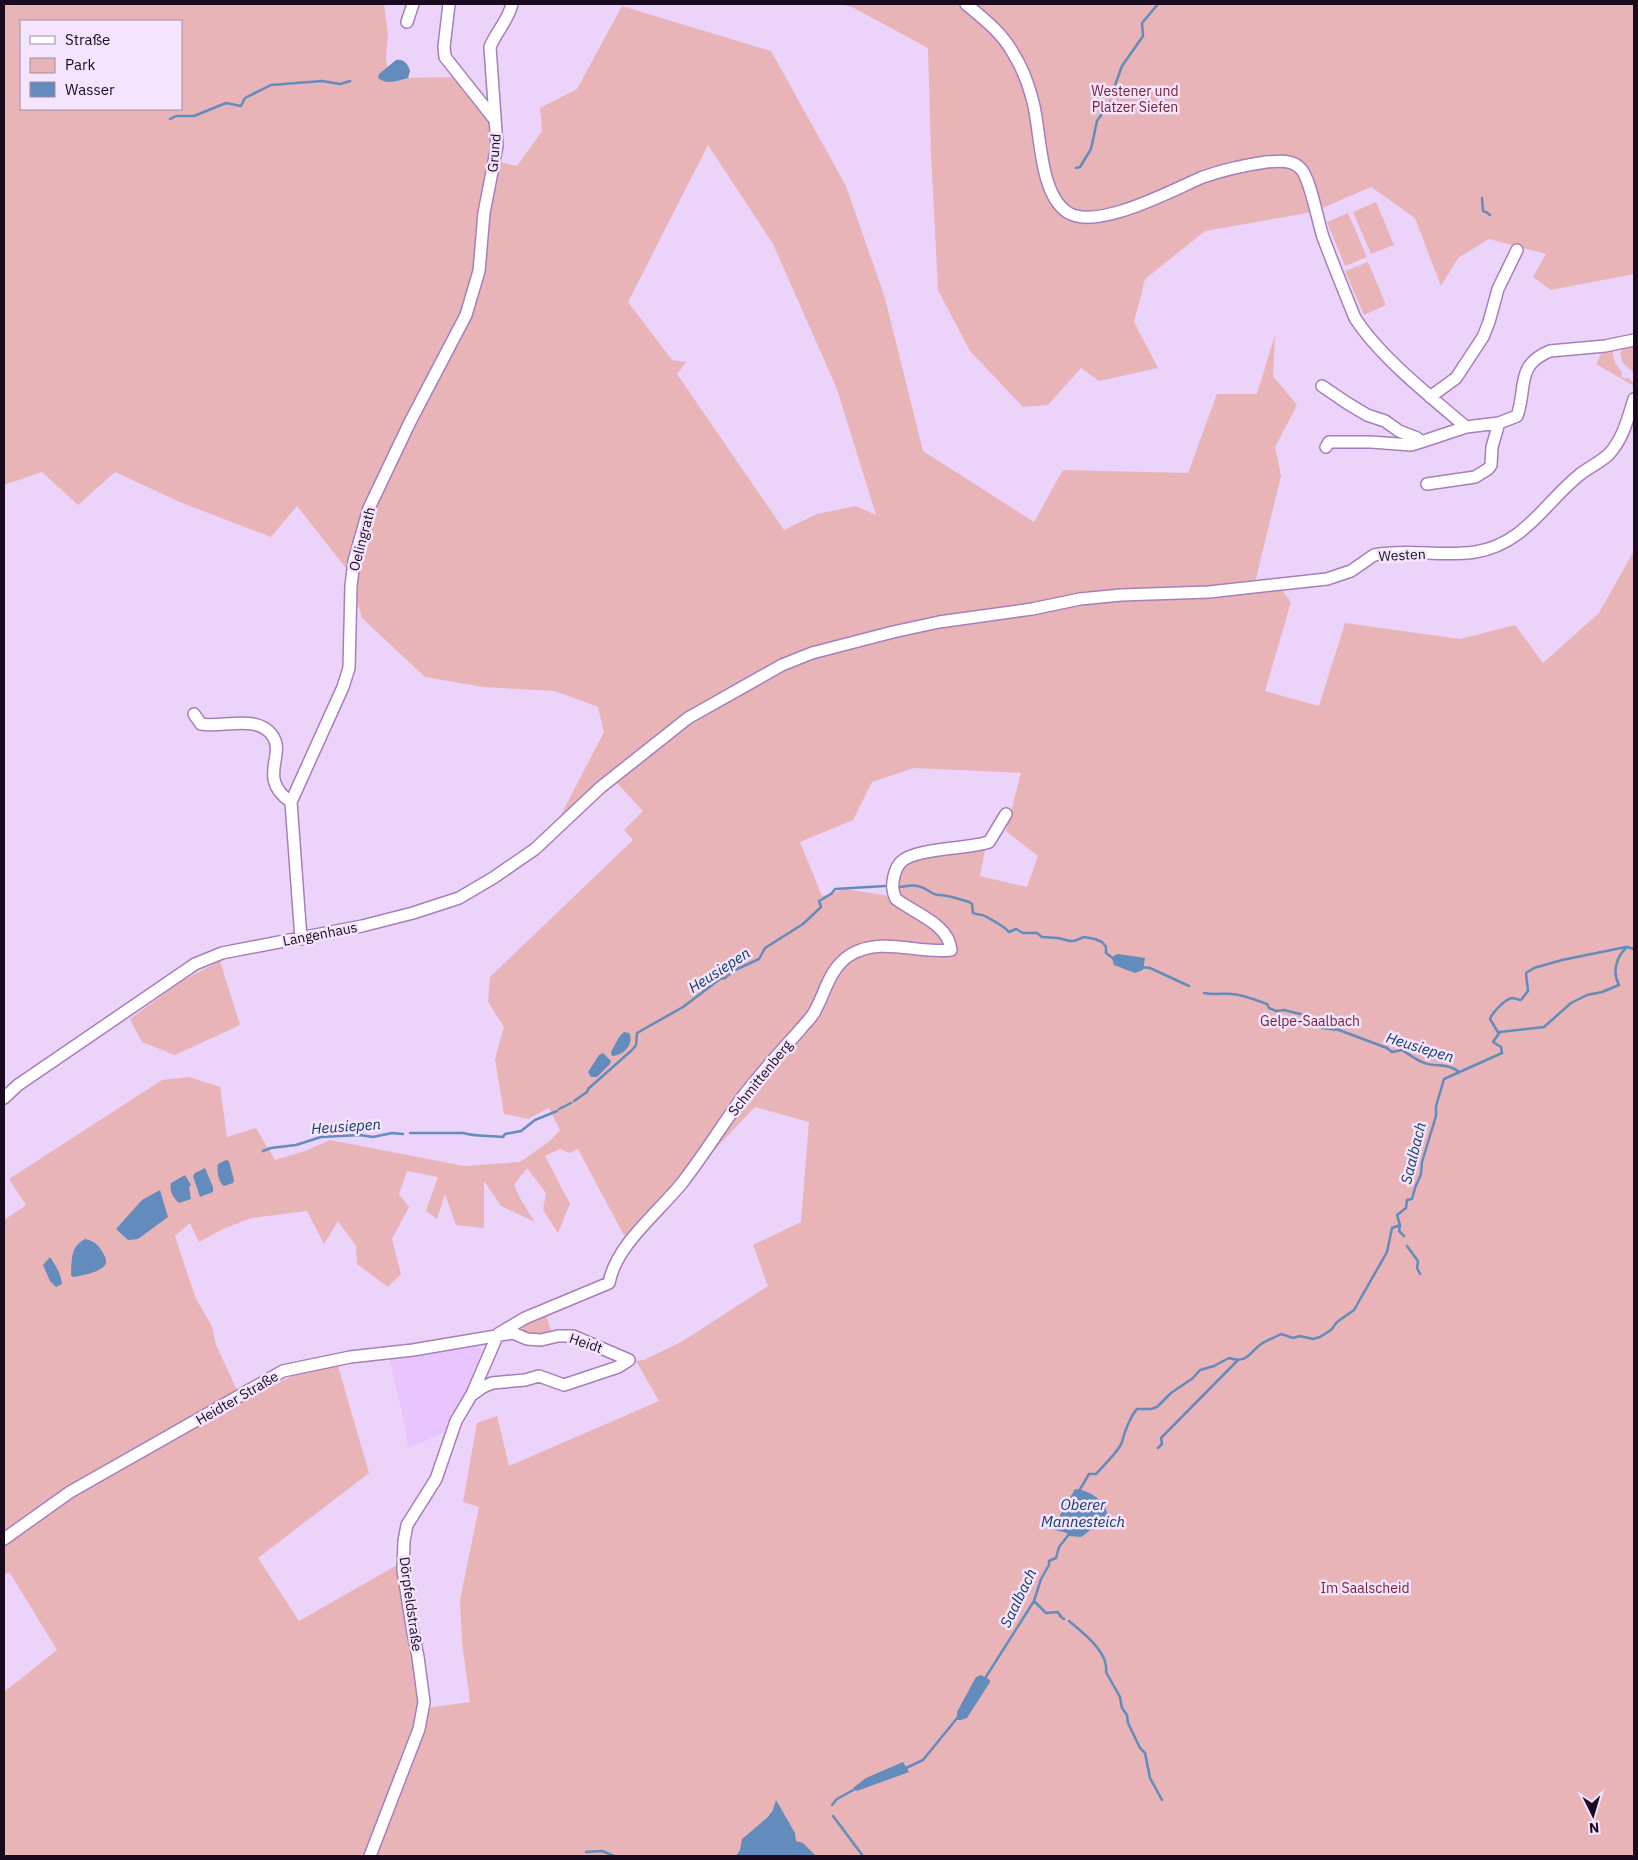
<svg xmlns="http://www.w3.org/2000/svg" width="1638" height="1860" viewBox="0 0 1638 1860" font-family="'IBM Plex Sans',sans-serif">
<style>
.built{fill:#e9c5fd}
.green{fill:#e8b4b8;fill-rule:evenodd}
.water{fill:#638bbc}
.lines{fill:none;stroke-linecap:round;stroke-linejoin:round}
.stream{stroke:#638bbc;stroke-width:2.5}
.minor-casing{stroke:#a67fba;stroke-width:14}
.minor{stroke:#fff;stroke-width:11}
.labels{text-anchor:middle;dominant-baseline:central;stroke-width:5;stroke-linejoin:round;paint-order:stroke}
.park-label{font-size:14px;fill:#772333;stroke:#f5e4fe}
.street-label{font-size:14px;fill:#190a20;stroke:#f5e4fe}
.water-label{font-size:15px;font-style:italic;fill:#103b69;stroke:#f5e4fe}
</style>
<rect width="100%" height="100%" fill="#ecd3f9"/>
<path class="built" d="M478,1341L480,1349H490L449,1431L408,1448L405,1426L389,1358Z"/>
<path class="green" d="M4,4H384L388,34L386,57L388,78L457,77L491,119L493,133L491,160L478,220L477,253L488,216L500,162L517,166L542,131L540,108L577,89L622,6L771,51L846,186L885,298L923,451L1034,522L1063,470L1188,473L1217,394H1257L1275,335L1273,376L1297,405L1275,447L1281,476L1253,591L1280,588L1291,602L1265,691L1319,706L1345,623L1460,639L1515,625L1543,663L1599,613L1634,551V1856H4V1692L57,1650L10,1573L4,1574V1220L26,1205L9,1179L162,1080L189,1077L220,1087L227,1137L256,1128L275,1160L305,1151L330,1140L464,1166L520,1162L550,1141L560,1130L549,1108L528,1119L504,1114L495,1059L504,1027L488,1002L490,977L633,840L624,830L643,811L617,783L561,815L604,732L598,707L555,691L483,687L425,677L362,618L349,572L297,506L271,537L182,503L115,472L78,505L42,472L4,485ZM21,21H181V109H21ZM708,145L773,244L837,389L876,515L856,506L817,514L784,530L677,374L686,362L672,360L628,302ZM914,768L1021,773L1006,831L1038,856L1027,887L980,876L985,850C966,853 916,853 903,867C896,875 896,886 896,897L845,889L822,896L800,842L853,820L872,782ZM755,1107L809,1122L801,1222L753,1245L768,1286L683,1341L644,1360L636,1361L659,1401L509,1466L497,1416L477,1423L463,1502L479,1507L460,1600L462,1642L470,1702L426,1708L399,1564L299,1621L258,1558L369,1473L338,1366L294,1375L242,1401L216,1345L212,1326L196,1299L175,1236L190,1223L199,1242L225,1228L252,1218L307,1211L324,1244L338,1221L356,1246L357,1264L388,1287L401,1274L392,1239L409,1207L399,1194L407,1171L438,1177L426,1211L437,1219L445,1194L456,1225L484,1228V1181L501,1206L535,1222L521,1200L514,1185L527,1168L546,1193L543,1210L558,1233L570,1204L545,1156L560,1149L570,1153L578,1149L627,1241Z
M841,4H1634V274L1551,290L1533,277L1546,254L1489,239L1458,258L1441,286L1415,218L1371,187L1313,212L1205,231L1145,279L1134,322L1158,368L1099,381L1081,368L1048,405L1023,407L970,351L938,290L931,153L928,48L852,7Z
M1376,202L1394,245L1371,254L1353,212Z
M1348,213L1367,257L1345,266L1327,222Z
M1368,262L1386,305L1364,315L1345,271Z
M1634,343V373L1623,363L1620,354L1623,347Z
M1612,349L1615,363L1622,372L1621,377L1626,379L1627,377L1634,383V386L1596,364L1603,350Z
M220,961L240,1025L175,1055L142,1042L130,1019L182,981Z
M545,1312L552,1333L548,1335L524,1333L522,1326Z"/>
<path class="water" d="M396,60C404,59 408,64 410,71L408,78C398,81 386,85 378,78L379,74Z
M1118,954L1145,958L1143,970L1135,973L1114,965L1112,958L1115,955Z
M624,1032L629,1033C635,1044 623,1056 612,1056L611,1052L619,1037Z
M603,1053L611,1061L610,1064L597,1077H591L588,1072L599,1055Z
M226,1160L229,1161L234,1180L233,1183L224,1186C219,1183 216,1170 218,1164Z
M205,1168L213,1187V1192L200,1197L193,1176L195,1173Z
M185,1175L191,1185L189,1187L191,1199L179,1203C173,1198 169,1190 171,1183Z
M160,1190L168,1217L138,1239L128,1240L116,1229L142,1200Z
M85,1239C94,1241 98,1244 103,1253C104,1255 106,1258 106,1260C109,1271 81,1276 73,1277L71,1275C72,1260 70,1247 85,1239Z
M50,1257C56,1266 61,1274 62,1284L56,1287L50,1281L43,1265Z
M1075,1489C1087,1489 1108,1502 1107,1515C1097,1522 1091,1531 1081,1537L1069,1536L1067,1533L1055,1530V1524Z
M981,1675L990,1680V1682L967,1718L961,1720H957V1712L976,1677Z
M903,1762L909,1772L857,1791L853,1788L866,1778Z
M776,1800L795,1833L796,1841L803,1843L816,1856H736L740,1850L742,1839L768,1817L773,1810Z"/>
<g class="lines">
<path class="stream" d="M1114,88L1122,66L1143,36L1142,23L1158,4
M170,119L176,116H194L226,103L241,106L245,98L271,85L322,81L340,84L350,81
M1076,168L1080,167L1091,149L1097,121L1111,101
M1482,198L1483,211L1486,212L1490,215
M900,887C910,885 918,884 927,890C931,892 934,895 938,895C949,895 958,899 969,902L972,904L973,913C977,915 981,914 985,916C993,921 1003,925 1009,932L1016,929L1023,933H1037L1042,937L1058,938L1070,941H1074L1084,937L1095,939L1102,942L1106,947V953L1114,959
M1141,967L1150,968L1189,986
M1204,993C1214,995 1223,993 1232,994C1244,995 1256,1000 1267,1004L1269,1008L1276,1011L1284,1010L1308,1016L1316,1019L1319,1026L1322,1028L1339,1030L1387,1048L1392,1052L1402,1050C1407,1053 1415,1059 1422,1062C1433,1068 1448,1062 1459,1072
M1499,1034L1490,1019C1492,1013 1505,999 1512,998C1515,998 1518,1000 1521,1000L1528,991L1526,973L1534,968L1562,960L1626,947
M574,1101L587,1092L588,1089L632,1050L636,1045L637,1033L683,1007L720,979L725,978L733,971L759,959L765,948L803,924L821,907L819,901L831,894L835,889L885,886
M559,1109L571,1103
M410,1133H463C476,1137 491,1135 503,1137L505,1134L521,1131L535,1120L557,1111
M263,1151L271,1148L296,1145L321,1137L360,1135L373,1137L392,1133L403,1134
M1400,1225L1399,1231L1404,1236
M1407,1246L1418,1261L1417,1268L1420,1274
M1158,1448L1162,1444L1161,1438L1165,1434L1237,1361
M1079,1491L1089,1474H1096C1103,1466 1119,1451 1122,1442C1124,1433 1131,1415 1137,1409H1151L1157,1407L1171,1393L1193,1378L1200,1370L1214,1366L1229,1358C1247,1364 1249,1353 1261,1344C1267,1340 1274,1338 1281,1334L1293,1338L1300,1336L1313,1339L1320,1337L1331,1330L1337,1322L1354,1310L1387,1252L1392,1228L1400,1225L1397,1215L1406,1208L1407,1200L1412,1199L1415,1188L1421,1174L1422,1162L1436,1116V1106L1444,1079L1502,1053L1501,1047L1493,1042L1500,1032L1544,1027L1571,1003L1587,995L1602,992L1619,985C1612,972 1616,957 1627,947L1634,949
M1034,1601L1046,1613L1058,1612L1061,1617L1064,1619
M1069,1621C1083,1633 1109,1652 1106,1672L1120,1697L1122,1708L1127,1715L1128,1723L1140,1748L1145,1753L1150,1778L1162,1800
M984,1680L1034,1601L1041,1579L1049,1565V1561L1056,1558L1059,1547L1070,1533
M904,1769L923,1760L958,1717
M832,1805L837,1799L857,1788
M833,1816L863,1856
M586,1852L602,1851L614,1856"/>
<defs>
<path id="minor" d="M449,4L444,47L445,57L495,120
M966,4C984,19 1002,33 1013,53C1022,67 1029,86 1033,102C1041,132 1039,193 1067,212C1096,232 1174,189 1203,177C1223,170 1245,165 1266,162C1278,161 1292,159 1301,169C1310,178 1318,222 1323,237C1333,264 1344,291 1355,318C1380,357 1431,397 1466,427L1499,423L1517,416C1527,389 1515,365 1550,351L1605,346L1634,340
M407,22L413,4
M1322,386L1347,403L1367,415L1385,421L1399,431L1417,438L1421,442L1466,427
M1430,397L1456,378L1483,337L1489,322L1498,289L1517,250
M1326,447L1329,442H1371L1411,445L1421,442
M1427,484L1475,477L1488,469L1491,465L1492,447L1499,423
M194,714L201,724C222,728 256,714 272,735C287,755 256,778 291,802
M301,939L291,802L343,687L349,668L351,586L354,561L369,508L410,422L466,315L479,271L484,213L497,146L490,47C496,32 509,19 512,4
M4,1098L18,1085L195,964L222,953L362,926L413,913L459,898L493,878L535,849L601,787L688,718L782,665L812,653L893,632L939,622L1032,609L1080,599L1121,595L1209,592L1327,579L1351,571L1374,555L1380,554C1411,549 1444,557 1475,552C1523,545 1544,504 1578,476C1587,468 1600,463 1609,454C1623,439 1628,418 1634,399
M498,1334L525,1318L609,1283C616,1245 658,1213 682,1183C703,1156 721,1127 741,1099C759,1075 780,1052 800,1030C805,1023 813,1017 816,1009C826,990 830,968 850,955C881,936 917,954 951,950C949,924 914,913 896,899C892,891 892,885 894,876C895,872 898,865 901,862C914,848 968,849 989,842L1006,814
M473,1394L483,1387L492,1383L525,1380L539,1376L564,1385L618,1367L629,1360
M4,1539L70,1492L283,1371L350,1357L413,1350L513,1333L527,1339L541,1340L558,1336H573L629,1360
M370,1856L419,1729L424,1702L418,1657L412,1627L403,1570L404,1541L407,1525L436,1479L456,1421L472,1394L498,1334"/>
</defs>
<use href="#minor" class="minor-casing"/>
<use href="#minor" class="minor"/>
</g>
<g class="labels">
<g class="park-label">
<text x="1135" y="91">Westener und<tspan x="1135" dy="16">Platzer Siefen</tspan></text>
<text x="1310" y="1021">Gelpe-Saalbach</text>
<text x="1365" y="1588">Im Saalscheid</text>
</g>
<g class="street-label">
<text transform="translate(494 153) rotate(-85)">Grund</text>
<text transform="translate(362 539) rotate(-75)">Oelingrath</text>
<text transform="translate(1402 555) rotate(-3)">Westen</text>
<text transform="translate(320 934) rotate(-11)">Langenhaus</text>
<text transform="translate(760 1078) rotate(-51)">Schmittenberg</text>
<text transform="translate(586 1343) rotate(19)">Heidt</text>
<text transform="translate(237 1398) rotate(-30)">Heidter Straße</text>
<text transform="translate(411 1604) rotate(82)">Dörpfeldstraße</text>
</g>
<g class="water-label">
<text transform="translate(719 970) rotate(-33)">Heusiepen</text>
<text transform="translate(1420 1047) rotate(17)">Heusiepen</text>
<text transform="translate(346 1126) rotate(-4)">Heusiepen</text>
<text transform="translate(1413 1153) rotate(-76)">Saalbach</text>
<text x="1083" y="1504">Oberer<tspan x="1083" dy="17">Mannesteich</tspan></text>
<text transform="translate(1018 1598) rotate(-64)">Saalbach</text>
</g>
</g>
<rect width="1638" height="1860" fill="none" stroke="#190a20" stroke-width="10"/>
<rect x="20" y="20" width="162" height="90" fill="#f5e4fe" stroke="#9d8da5"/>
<rect x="30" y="36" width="25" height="8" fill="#ffffff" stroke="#9d8da5"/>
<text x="65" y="45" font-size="15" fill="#190a20">Straße</text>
<rect x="30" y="58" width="25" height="15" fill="#e8b4b8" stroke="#9d8da5"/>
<text x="65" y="70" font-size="15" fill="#190a20">Park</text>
<rect x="30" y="82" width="25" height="15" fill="#638bbc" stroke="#9d8da5"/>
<text x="65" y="95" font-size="15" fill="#190a20">Wasser</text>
<g transform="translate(1593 1815) rotate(175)" stroke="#f5e4fe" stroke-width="4" paint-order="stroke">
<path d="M0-4L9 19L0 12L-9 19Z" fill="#190a20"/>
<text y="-8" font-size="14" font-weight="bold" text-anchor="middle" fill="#190a20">N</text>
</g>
</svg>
